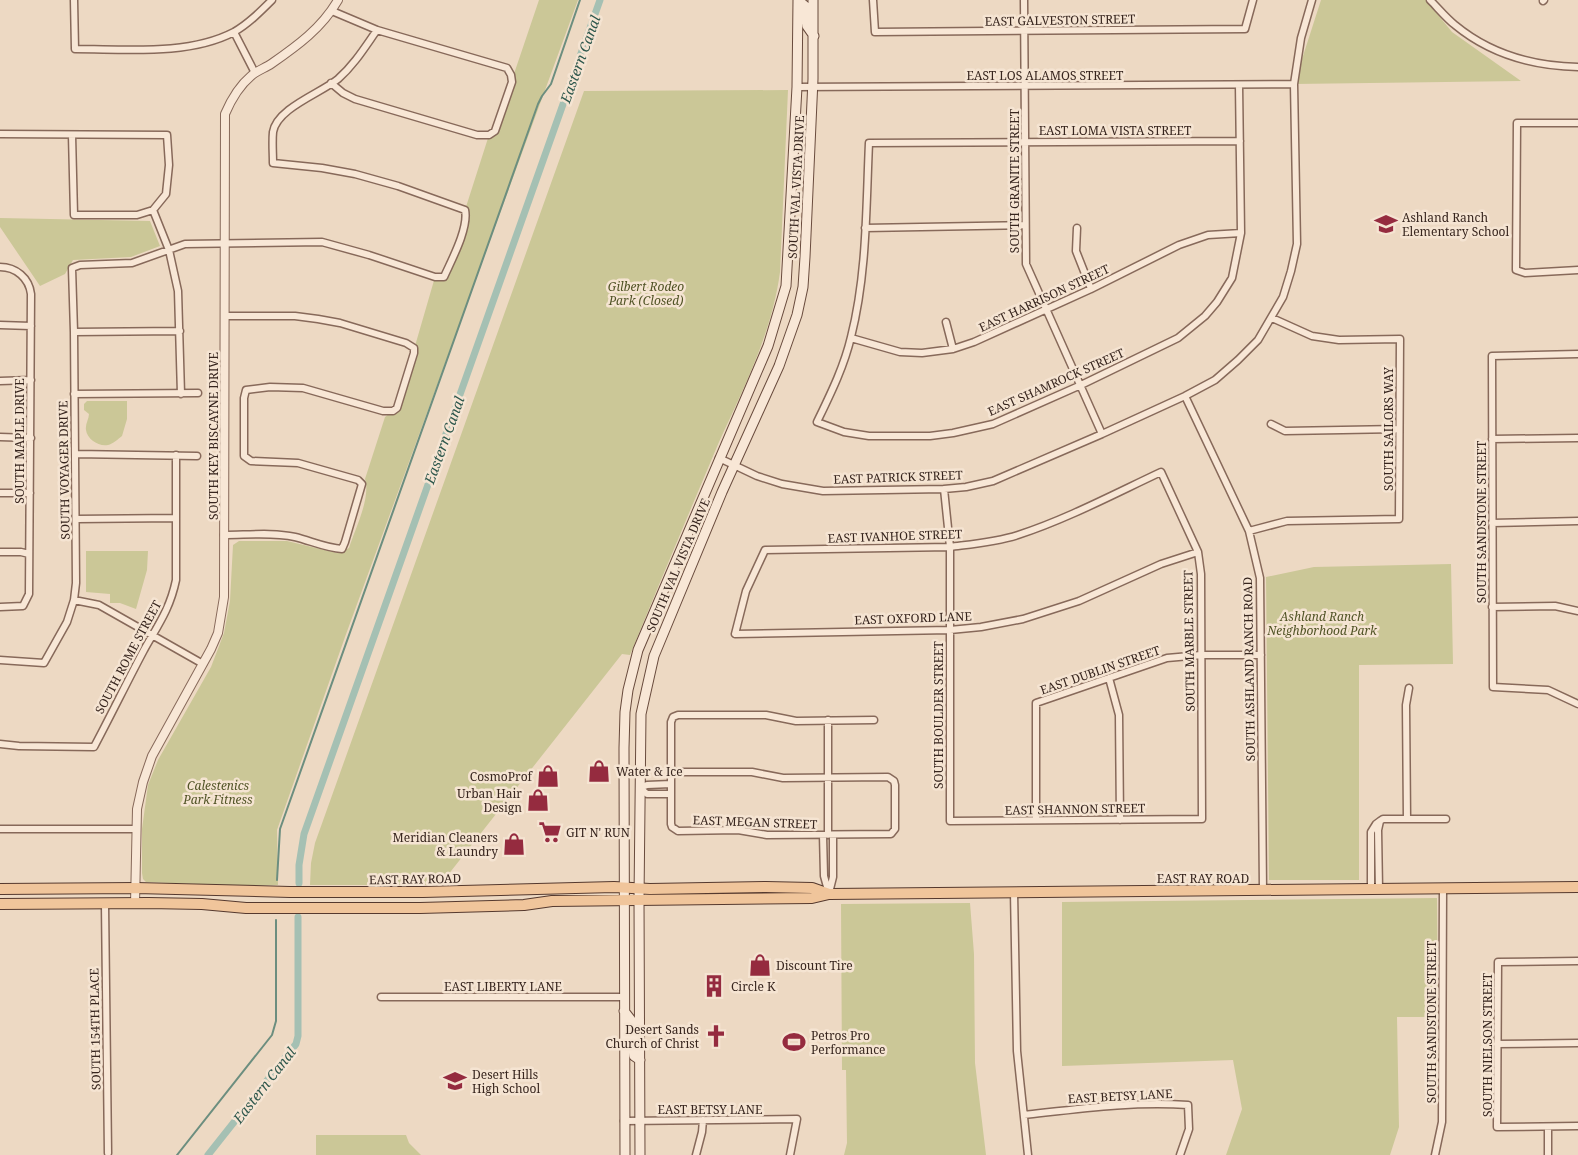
<svg xmlns="http://www.w3.org/2000/svg" width="1578" height="1155" viewBox="0 0 1578 1155" font-family="'Noto Serif',serif">
<style>
.green{fill:#cbc797}
.lines{fill:none;stroke-linecap:round;stroke-linejoin:round}
.stream{stroke:#6c8e7f;stroke-width:2}
.canal{stroke:#a5c0b3;stroke-width:7}
.minor-casing{stroke:#87695a;stroke-width:9}
.tertiary-casing{stroke:#87695a;stroke-width:10}
.secondary-casing{stroke:#694b3d;stroke-width:11}
.primary-casing{stroke:#55392e;stroke-width:12}
.minor{stroke:#f8e7d6;stroke-width:6}
.tertiary{stroke:#f8e7d6;stroke-width:8}
.secondary{stroke:#f8e7d6;stroke-width:9}
.primary{stroke:#f0c59b;stroke-width:10}
.labels{text-anchor:middle;dominant-baseline:central;stroke-width:5;stroke-linejoin:round;paint-order:stroke}
.street-label{font-size:12px;fill:#37251e;stroke:#f5e4d2}
.poi-label{font-size:12px;fill:#37251e;stroke:#f5e4d2;text-anchor:start}
.park-label{font-size:12px;font-style:italic;fill:#505325;stroke:#f5e4d2}
.water-label{font-size:14px;font-style:italic;fill:#2d574c;stroke:#f5e4d2}
</style>
<rect width="100%" height="100%" fill="#edd9c3"/>
<path class="green" d="M539,0H578L345,637L277,830L278,885L250,886L146,882L143,879L142,873V829L148,785L158,760L211,667L224,633L230,601L233,545L239,541H287L337,553L349,548C355,529 371,498 365,479L385,417L397,408L435,277H444L462,232L465,210L489,135L495,130Z
M1321,0H1426L1452,32L1521,81L1294,84Z
M788,90L780,272C772,333 744,387 719,442C689,513 659,584 630,655L622,654L444,880L443,885H310L311,863L315,843L584,91Z
M0,218L150,221L160,246L131,257L73,260L65,274L40,286L0,227Z
M87,401H127V419L122,436C118,439 113,444 108,445C99,447 87,439 86,430C85,424 89,419 89,414L84,410V404Z
M86,551H148L147,570L136,609L120,603H110V594L86,592Z
M1451,564L1453,664L1359,665V880H1269L1266,577L1314,567Z
M1437,898L1438,1017H1397L1399,1127L1390,1155H1226L1242,1109L1233,1060L1062,1066V902Z
M970,903L974,954L975,1063L986,1155H844L847,1143L846,1070H842L841,904Z
M316,1135H406L409,1143L421,1155H316Z"/>
<g class="lines">
<path class="stream" d="M277,880L280,829L538,104L542,96L551,84L580,0
M177,1155L272,1035L276,1021V920"/>
<path class="canal" d="M299,883V865L304,834L600,0
M208,1155L296,1044L298,1036V917"/>
<defs>
<path id="minor" d="M74,0L75,49C125,49 188,56 234,32C248,24 260,12 272,0
M873,0L875,32L1245,29L1253,0
M1024,0L1026,264L1102,434
M1430,0C1438,8 1446,18 1455,25C1490,54 1533,66 1578,67
M1543,1L1544,0
M234,32L255,73
M331,83L343,93L355,99L477,135H489L495,131L512,82L511,75L507,68L377,30L332,11
M1239,85L1241,233L1232,278L1217,302L1205,316L1178,338L1081,385L993,424L953,433L930,436H869L844,432L817,422C830,395 844,367 851,337C867,274 866,208 869,143L1240,141
M797,87L1294,84
M1578,123H1517L1516,270L1525,273L1578,270
M0,134L167,135L169,165L166,194L153,210
M72,135L74,215H137L153,210
M153,210L169,250L178,291L181,394
M865,228L1025,225
M1077,228L1076,251L1091,289
M0,267C16,267 29,278 31,294L29,594L23,606L0,607
M946,322L953,349
M0,325L31,326
M74,332L180,331
M851,338L900,352L922,353L953,349L974,342L1091,289L1179,245L1208,235L1241,233
M1578,354L1492,356L1493,687L1548,690L1578,704
M0,381L31,380
M74,394L198,393
M1185,396L1249,531L1260,578L1263,890
M1271,424L1285,431L1399,429
M0,437L31,438
M1492,439L1578,438
M76,454L197,456
M719,458L757,476L782,484L823,491L944,489L966,487L993,481L1102,434L1185,396L1215,380L1238,360L1258,340L1283,297L1291,271L1297,244L1294,84L1301,38L1312,0
M944,489L950,547V821L1202,819L1201,574L1198,552L1161,472C1114,494 1067,519 1018,535C996,542 973,544 950,547L765,550L746,591L735,634L950,630L981,627L1023,619L1079,601L1161,564L1198,552
M0,493H30
M77,519L176,518
M1492,523L1578,521
M1249,531L1287,521L1399,519L1400,339L1339,340L1312,336L1272,318
M224,535C247,535 273,532 295,537C311,541 326,548 342,549L345,542L362,484L358,480L298,463L251,461L244,456V398L246,390L270,387L303,388L383,411H393L397,408L414,353V348L406,343L340,323L318,319L295,316H225
M0,552H21L29,554
M74,600L99,605L203,664
M1492,607L1555,606L1578,611
M0,660L44,663L67,622L74,600L76,583L74,332L72,268L80,265L132,263L185,244L322,242L369,255L435,277H444C451,261 469,228 465,210L398,186L355,174L322,168L273,163C273,153 272,142 273,132C277,108 321,93 338,79C354,65 365,47 377,30
M1109,678L1119,715L1120,820
M0,744L19,746L94,747C111,715 127,682 144,650C158,625 170,609 176,580V455
M671,772H752L783,778L888,777L894,781L895,785V829L891,834L767,835L738,830L678,831L672,827L671,824V722L673,717L678,715H766L796,721L874,720
M671,784L647,785L640,788L647,794H671
M1407,819L1406,705L1409,688
M1036,820V703L1167,658L1201,655H1261
M1380,821L1383,819H1446
M0,829H136
M823,835L824,876L829,894
M828,835V720
M1371,889V832L1376,824L1380,821
M1379,889L1378,830L1380,821
M1014,892L1017,1051L1028,1155
M829,893L833,877V835
M105,904L108,1153
M1578,961L1498,962L1497,1127L1578,1126
M381,997H624
M1497,1044L1578,1043
M1024,1115C1078,1109 1134,1101 1188,1105L1189,1129L1180,1155
M624,1121L797,1119L790,1155
M1548,1127V1155
M696,1155L702,1132L703,1120
M1435,1155L1442,1122L1443,889"/>
<path id="tertiary" d="M135,904L137,809L143,782L152,756L211,649L218,633L224,597L225,114C231,100 239,86 251,76C256,71 265,68 271,64C297,46 322,28 338,0"/>
<path id="secondary" d="M798,0L805,6L807,26L814,36
M624,1011L631,1020L634,1056L640,1060
M625,1155L624,748L625,712L628,690L638,650L768,346L786,286L797,87L798,0
M640,1155L639,899L641,714L654,656L722,492L779,366L797,315L803,287L805,257L813,79V0"/>
<path id="primary" d="M0,889L136,888L290,892H423L614,887L650,889L766,887L812,888L829,894
M0,904L148,903L202,904L246,908H420L524,905L552,901L812,898L829,894L1578,887"/>
</defs>
<use href="#minor" class="minor-casing"/>
<use href="#tertiary" class="tertiary-casing"/>
<use href="#secondary" class="secondary-casing"/>
<use href="#primary" class="primary-casing"/>
<use href="#minor" class="minor"/>
<use href="#tertiary" class="tertiary"/>
<use href="#secondary" class="secondary"/>
<use href="#primary" class="primary"/>
</g>
<defs>
<symbol id="school-bare" viewBox="-9 -9 18 18"><path d="M0-5L7-2L0 1L-7-2ZM-4 1L0 2.5L4 1V4Q0 6-4 4Z" fill="#952b3f" stroke="#f5e4d2" stroke-width="2.5" paint-order="stroke"/></symbol>
<symbol id="shop-bare" viewBox="-9 -9 18 18"><path d="M-5-2.5h2.3a2.7 3.5 0 0 1 5.4 0H5L5.5 6h-11ZM-1.5-2.5h3a1.5 2.3 0 0 0-3 0Z" fill="#952b3f" stroke="#f5e4d2" stroke-width="2.5" paint-order="stroke"/></symbol>
<symbol id="supermarket-bare" viewBox="-9 -9 18 18"><path d="M-6-5.5h2.5l.6 2H6L4.5 2H-2.5L-4.4-4H-6ZM-1.5 3.2a1.3 1.3 0 1 0 .1 0ZM3 3.2a1.3 1.3 0 1 0 .1 0Z" fill="#952b3f" stroke="#f5e4d2" stroke-width="2.5" paint-order="stroke"/></symbol>
<symbol id="building-bare" viewBox="-9 -9 18 18"><path d="M-4-6H4V6H1V3H-1V6H-4ZM-2.5-4.3h1.7v1.8h-1.7ZM.8-4.3h1.7v1.8H.8ZM-2.5-1h1.7V.8h-1.7ZM.8-1h1.7V.8H.8Z" fill="#952b3f" stroke="#f5e4d2" stroke-width="2.5" paint-order="stroke"/></symbol>
<symbol id="church-bare" viewBox="-9 -9 18 18"><path d="M-1.2-6h2.4v3.5h3.3v2.4h-3.3V6h-2.4V-.1h-3.3v-2.4h3.3Z" fill="#952b3f" stroke="#f5e4d2" stroke-width="2.5" paint-order="stroke"/></symbol>
<symbol id="stadium-bare" viewBox="-9 -9 18 18"><path d="M0-5a6.5 5 0 1 0 0 10a6.5 5 0 1 0 0-10ZM-3.5-1.8h7v3.6h-7Z" fill="#952b3f" stroke="#f5e4d2" stroke-width="2.5" paint-order="stroke"/></symbol>
</defs>
<g fill-rule="evenodd">
<use href="#school-bare" x="1370" y="208" width="32" height="32"/>
<use href="#shop-bare" x="583" y="755" width="32" height="32"/>
<use href="#shop-bare" x="532" y="760" width="32" height="32"/>
<use href="#shop-bare" x="522" y="784" width="32" height="32"/>
<use href="#supermarket-bare" x="534" y="816" width="32" height="32"/>
<use href="#shop-bare" x="498" y="828" width="32" height="32"/>
<use href="#shop-bare" x="744" y="949" width="32" height="32"/>
<use href="#building-bare" x="698" y="970" width="32" height="32"/>
<use href="#church-bare" x="700" y="1020" width="32" height="32"/>
<use href="#stadium-bare" x="778" y="1026" width="32" height="32"/>
<use href="#school-bare" x="439" y="1065" width="32" height="32"/>
</g>
<g class="labels">
<g class="street-label">
<text transform="translate(1060 20) rotate(-1)">EAST GALVESTON STREET</text>
<text x="1045" y="75">EAST LOS ALAMOS STREET</text>
<text x="1115" y="130">EAST LOMA VISTA STREET</text>
<text transform="translate(1014 181) rotate(-90)">SOUTH GRANITE STREET</text>
<text transform="translate(796 187) rotate(-87)">SOUTH VAL VISTA DRIVE</text>
<text transform="translate(1044 298) rotate(-25)">EAST HARRISON STREET</text>
<text transform="translate(1056 382) rotate(-24)">EAST SHAMROCK STREET</text>
<text transform="translate(1388 429) rotate(-90)">SOUTH SAILORS WAY</text>
<text transform="translate(213 436) rotate(-90)">SOUTH KEY BISCAYNE DRIVE</text>
<text transform="translate(19 441) rotate(-90)">SOUTH MAPLE DRIVE</text>
<text transform="translate(64 470) rotate(-91)">SOUTH VOYAGER DRIVE</text>
<text transform="translate(898 477) rotate(-2)">EAST PATRICK STREET</text>
<text transform="translate(1481 522) rotate(-90)">SOUTH SANDSTONE STREET</text>
<text transform="translate(895 536) rotate(-2)">EAST IVANHOE STREET</text>
<text transform="translate(678 565) rotate(-67)">SOUTH VAL VISTA DRIVE</text>
<text transform="translate(913 618) rotate(-2)">EAST OXFORD LANE</text>
<text transform="translate(1189 641) rotate(-91)">SOUTH MARBLE STREET</text>
<text transform="translate(128 657) rotate(-62)">SOUTH ROME STREET</text>
<text transform="translate(1249 669) rotate(-91)">SOUTH ASHLAND RANCH ROAD</text>
<text transform="translate(1100 670) rotate(-19)">EAST DUBLIN STREET</text>
<text transform="translate(938 715) rotate(-90)">SOUTH BOULDER STREET</text>
<text transform="translate(1075 809) rotate(-1)">EAST SHANNON STREET</text>
<text transform="translate(755 822) rotate(2)">EAST MEGAN STREET</text>
<text x="1203" y="878">EAST RAY ROAD</text>
<text transform="translate(415 879) rotate(-1)">EAST RAY ROAD</text>
<text x="503" y="986">EAST LIBERTY LANE</text>
<text transform="translate(1431 1022) rotate(-90)">SOUTH SANDSTONE STREET</text>
<text transform="translate(95 1029) rotate(-91)">SOUTH 154TH PLACE</text>
<text transform="translate(1487 1045) rotate(-90)">SOUTH NIELSON STREET</text>
<text transform="translate(1120 1096) rotate(-3)">EAST BETSY LANE</text>
<text x="710" y="1109">EAST BETSY LANE</text>
</g>
<g class="poi-label">
<text x="1402" y="217">Ashland Ranch<tspan x="1402" dy="14">Elementary School</tspan></text>
<text x="616" y="771">Water &amp; Ice</text>
<text x="532" y="776" text-anchor="end">CosmoProf</text>
<text x="522" y="793" text-anchor="end">Urban Hair<tspan x="522" dy="14">Design</tspan></text>
<text x="566" y="832">GIT N' RUN</text>
<text x="498" y="837" text-anchor="end">Meridian Cleaners<tspan x="498" dy="14">&amp; Laundry</tspan></text>
<text x="776" y="965">Discount Tire</text>
<text x="731" y="986">Circle K</text>
<text x="699" y="1029" text-anchor="end">Desert Sands<tspan x="699" dy="14">Church of Christ</tspan></text>
<text x="811" y="1035">Petros Pro<tspan x="811" dy="14">Performance</tspan></text>
<text x="472" y="1074">Desert Hills<tspan x="472" dy="14">High School</tspan></text>
</g>
<g class="park-label">
<text x="646" y="286">Gilbert Rodeo<tspan x="646" dy="14">Park (Closed)</tspan></text>
<text x="1322" y="616">Ashland Ranch<tspan x="1322" dy="14">Neighborhood Park</tspan></text>
<text x="218" y="785">Calestenics<tspan x="218" dy="14">Park Fitness</tspan></text>
</g>
<g class="water-label">
<text transform="translate(580 59) rotate(-70)">Eastern Canal</text>
<text transform="translate(444 440) rotate(-70)">Eastern Canal</text>
<text transform="translate(264 1085) rotate(-52)">Eastern Canal</text>
</g>
</g>
</svg>
